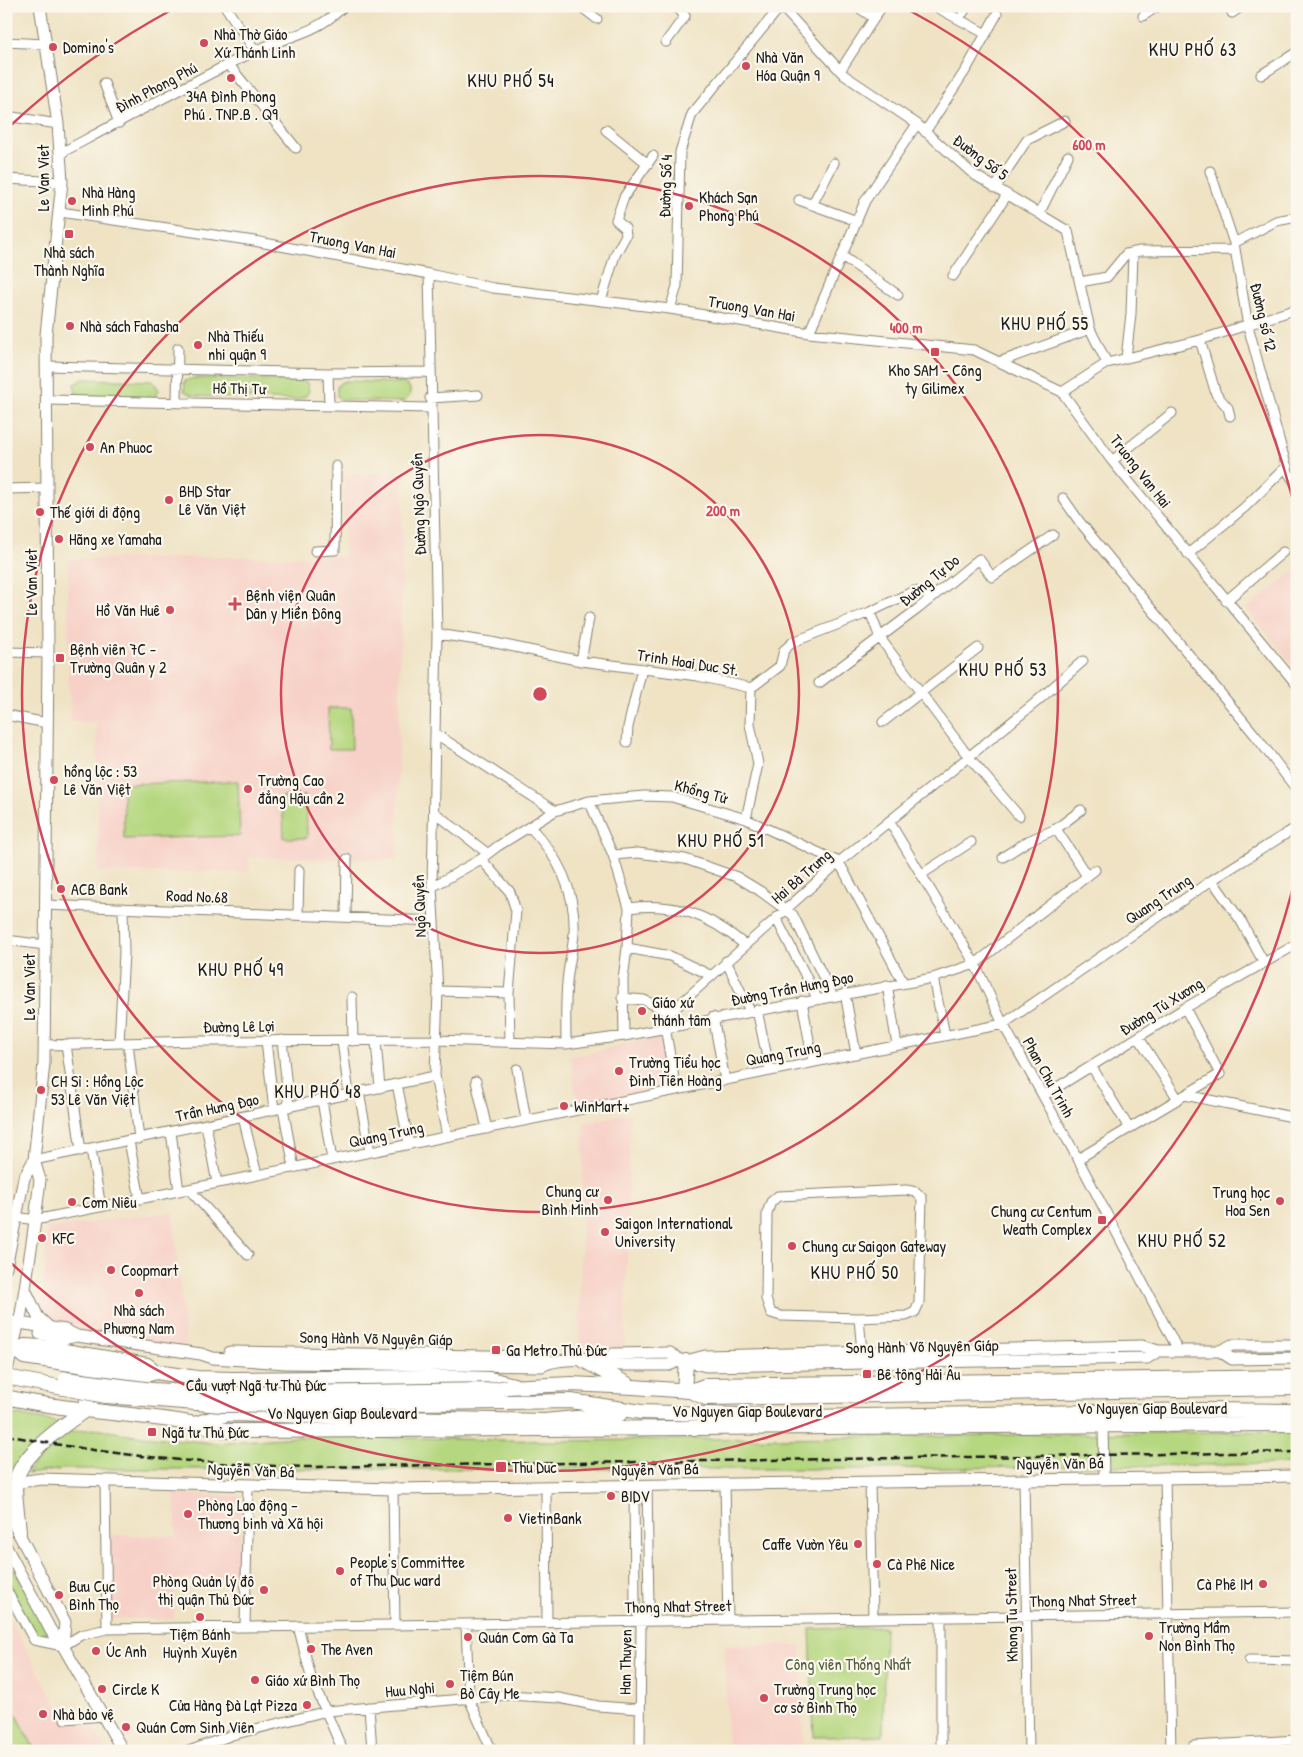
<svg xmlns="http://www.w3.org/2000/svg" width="1303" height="1757" viewBox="0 0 1303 1757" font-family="'Patrick Hand',sans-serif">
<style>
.built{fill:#f7d1c7}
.green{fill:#b5d77f;stroke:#687a4e}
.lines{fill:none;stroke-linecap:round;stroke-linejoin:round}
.minor-casing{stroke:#868070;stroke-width:11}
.major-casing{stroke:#868070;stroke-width:13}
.highway-casing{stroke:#868070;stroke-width:16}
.minor{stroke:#fff;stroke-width:9}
.major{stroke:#fff;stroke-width:11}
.highway{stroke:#fff;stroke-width:14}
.rail{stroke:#1c1c1c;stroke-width:2.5;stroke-dasharray:8 4;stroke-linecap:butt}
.highway-bridge-casing{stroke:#868070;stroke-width:16;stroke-linecap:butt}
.highway-bridge{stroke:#fff;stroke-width:14}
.ring{fill:none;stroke:#d1495b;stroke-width:2.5}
.poi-dot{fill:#d1495b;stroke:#fbf7ec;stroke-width:2}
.labels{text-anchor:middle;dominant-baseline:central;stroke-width:4.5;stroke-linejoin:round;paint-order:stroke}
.poi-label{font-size:16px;fill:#1c1c1c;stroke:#fbf7ec;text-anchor:start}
.street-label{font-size:16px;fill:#1c1c1c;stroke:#fbf7ec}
.park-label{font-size:16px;fill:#525d3f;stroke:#fbf7ec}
.neighbourhood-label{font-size:18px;letter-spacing:1px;fill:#1c1c1c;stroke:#fbf7ec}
.centre{fill:#d1495b;stroke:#fbf7ec;stroke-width:2.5}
.ring-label{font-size:15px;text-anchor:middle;font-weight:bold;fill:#d1495b;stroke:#fbf7ec;stroke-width:4.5;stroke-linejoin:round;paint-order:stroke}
</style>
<rect width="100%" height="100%" fill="#fbf7ec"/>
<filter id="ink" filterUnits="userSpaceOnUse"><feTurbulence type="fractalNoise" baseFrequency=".02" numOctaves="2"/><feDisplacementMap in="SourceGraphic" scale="10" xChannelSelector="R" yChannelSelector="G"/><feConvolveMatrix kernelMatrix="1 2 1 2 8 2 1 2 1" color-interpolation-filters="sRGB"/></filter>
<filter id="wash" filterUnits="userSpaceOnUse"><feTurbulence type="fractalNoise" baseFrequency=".0096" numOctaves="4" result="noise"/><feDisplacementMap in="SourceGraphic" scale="20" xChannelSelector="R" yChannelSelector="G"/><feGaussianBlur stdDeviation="1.12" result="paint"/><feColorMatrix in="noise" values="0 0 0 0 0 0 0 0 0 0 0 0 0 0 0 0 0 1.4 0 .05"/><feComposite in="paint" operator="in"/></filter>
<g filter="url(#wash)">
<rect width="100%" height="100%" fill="#efe3c4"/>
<path class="built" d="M403,473L397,860L249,857V872H99L96,722H70V691H68V559L344,556V475Z
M1297,569V669L1246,609Z
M658,1037L668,1085L577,1107L571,1057Z
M630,1113L625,1348L579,1347L584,1123Z
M173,1212L186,1348L95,1335L53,1326L44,1318L42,1312L47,1228Z
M175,1494L242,1496L241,1577L175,1579L174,1619L109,1618V1535L176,1536Z
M6,1613L65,1719L93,1728L106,1751H6Z
M801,1645L803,1751H727L725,1646Z"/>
<path class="green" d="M194,378L301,380L307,382L309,391L306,396L297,400L194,396L184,391L185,381Z
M83,379L153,381L159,390L153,399L80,397L76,394L74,384Z
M346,381L404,383L410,388V395L404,402L341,400L337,396V387L341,382Z
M328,708H351L352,749H329Z
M238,781L240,836L124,839L123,784Z
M306,796L307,838H284L282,796Z
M11,1414L61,1423L12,1478H6V1427Z
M94,1429L142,1436L213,1443L310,1436L554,1441L1297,1431V1464L866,1469H64L27,1474L37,1458L69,1432Z
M6,1555L48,1632L42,1639L37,1637L6,1582Z
M885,1627L883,1736L814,1737L810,1629Z
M11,1713L17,1715L33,1746L31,1751H6V1715Z"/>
</g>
<g filter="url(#ink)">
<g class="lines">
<defs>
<path id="minor" d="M225,6L255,51
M580,6L597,19
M781,6L844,75L917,124L973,174L1068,231L1090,329L1107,363
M856,6L874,18
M936,7L986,34
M963,13L967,6
M1232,13L1242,6
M1143,16L1158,6
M6,42L45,44
M666,42L685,16L676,6
M229,65L296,148
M840,71L882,6
M1261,75L1297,52
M104,83L119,123
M6,116L58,124
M606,130L648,164
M925,132L967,68L997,14
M61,153C124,119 188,84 253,52C289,34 312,37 344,6
M1210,171L1234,243
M6,179L62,182
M995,188L1027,140L1065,121
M799,200L857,221
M812,205L834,163
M60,212L254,241L429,274L493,288L670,309L809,333L974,350L1062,392L1112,461L1297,685
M1040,212L1068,156
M1297,217L1276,221L1234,243L1248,326L1288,472L1297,486
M842,256L898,295
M429,274L437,634L432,887L438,991L435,1076L447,1136
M953,276L1007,195
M1080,282L1107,277L1126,254L1140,251L1234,250
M601,301L615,255L626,235L625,228L616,220L624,197L653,156
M670,309L677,286L680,152L692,114L781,6
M809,333L865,201L917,124
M1200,340L1216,394L1228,408L1230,416
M1126,358L1131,314L1133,253
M999,362L1090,329
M46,366L328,373L430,372
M328,373L329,405
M1062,392L1107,363L1200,340L1297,309
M430,398L478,395
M47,400L431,408
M177,401L178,348
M1112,461L1172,413
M6,489L47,488
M1063,498L1079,521L1255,735L1297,790
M315,551L335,550L336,466
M1188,554L1245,507L1287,466
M1226,601L1283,552
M870,612L880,638L968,756L1019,816
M437,634L491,642L581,661L698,676L751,688L780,666L784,650L793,642L870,612L914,591L934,595
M6,652L48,653
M581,661L589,618
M819,683L919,608L979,559L992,577L1053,535
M6,715L47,723
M883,722L978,648
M436,734L555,811
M627,742L628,727L642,669
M589,801L613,855L629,908L627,948L623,979L624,1036
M1081,810L1056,829L1087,876
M434,812L487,853
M746,819L758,764L750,724L751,688
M889,821L975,964L1003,1024L1078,1159L1178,1350
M530,827C559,857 576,891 574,933C573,950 568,966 567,983C565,1003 566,1024 566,1044
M613,855L638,853L685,859L737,877L760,891L793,915L832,995
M1003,857L1028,841L1056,829
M481,859L510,892L516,911L509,993L510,1042
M922,874L971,842
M1212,880L1241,921L1264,963
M432,887L481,859L498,846L555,811L589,801L644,796L672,797L746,819L839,862L903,982
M45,905L434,921
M629,908C676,902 709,915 745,945
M298,915L299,870
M346,917L347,859
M776,918L817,998
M6,940L45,945
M627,948L670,956L710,975
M726,961L750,1011
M933,978L945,1035
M887,985L897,1045
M438,991L509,993
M845,993L856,1054
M352,997L353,1041
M622,998L644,1000L670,1013
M802,1001L813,1062
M757,1010L770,1071
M713,1017L725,1080
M1139,1038L1178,1099
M282,1040L289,1107
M266,1041L274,1110
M342,1041L349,1094
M376,1042L380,1088
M119,1043L124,953L123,908
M128,1043L139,1139
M66,1044L81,1151
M45,1045L197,1041L434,1040L566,1044L624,1036L933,978L975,964L1095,870
M1092,1067L1129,1128
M517,1069L526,1120
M476,1081L487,1129
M397,1084L409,1144
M676,1090L665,1027L670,1013L839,862L1035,703L1083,661
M359,1092L370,1152
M1185,1095L1297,1118
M1043,1096L1185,1008L1297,944
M322,1100L332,1160
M283,1108L294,1168
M243,1117L257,1175
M206,1125L217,1183
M171,1132L179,1191
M129,1141L140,1199
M91,1149L101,1207
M1078,1159L1220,1074L1185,1008
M34,1160L435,1076
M189,1189L248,1255
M16,1217L35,1220L1003,1024L1212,880L1297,827
M859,1318L781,1316L771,1313L766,1299L767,1213L771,1202L778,1196L906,1190L916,1192L922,1198L919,1303L915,1312L906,1316L859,1318L862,1352
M1103,1426L1104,1478
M1165,1477L1171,1751
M1024,1480L1029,1751
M105,1482L107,1629
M870,1482L873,1618
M725,1484L728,1620
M634,1486L635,1607L641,1621L640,1751
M546,1487L547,1623
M393,1489L395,1625
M6,1589L34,1640L63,1646L81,1635L107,1629L1297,1612
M641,1621L649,1607L647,1485
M466,1624L469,1699L492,1751
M298,1626L311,1677L343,1751
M245,1627L248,1486
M1249,1660L1297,1661
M369,1707L372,1751
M65,1719L103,1716
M1193,1746L1297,1740
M941,1749V1617
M189,1751L232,1735L327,1711L507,1695L559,1698L598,1706L639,1709"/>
<path id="major" d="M6,1267L24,1178L34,1160
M25,1289L38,1317L51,1329
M6,1321L65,1330L77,1336L201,1354L213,1358L286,1363L542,1366C555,1358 601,1357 613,1365H669L680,1360
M40,1334L62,1339L77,1336
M1220,1351L1232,1359L1297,1358
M230,1352L545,1357L549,1361
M606,1360L613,1354L670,1353L680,1360L706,1366L1147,1358L1158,1351
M686,1361L705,1356L1142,1346L1158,1351H1220L1232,1345H1297
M6,1374L21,1314L33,1236L40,1180L34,1160L44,1063L48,653L46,335L62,182L58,124L40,6
M6,1484L41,1479L393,1489L1297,1476
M6,1509L65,1622L63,1646
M6,1547L51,1631L63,1646L123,1751"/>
<path id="highway" d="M6,1349L17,1351L24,1357L146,1375L156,1372L197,1378L233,1379L428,1377L490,1379L514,1385
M17,1351L25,1346L41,1347L147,1365L156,1372
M583,1360L627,1384
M507,1387L571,1384L633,1387L690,1391L706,1398L1297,1388
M684,1391L686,1361
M690,1391L707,1385L1297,1377
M6,1397C80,1414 156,1413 229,1431L1297,1424
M508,1402L571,1401L641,1412L806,1417L1201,1410L1297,1411
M198,1423L227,1414L544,1421L620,1414
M19,1532C18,1517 15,1501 15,1486C17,1456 63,1426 85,1410L95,1356"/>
</defs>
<use href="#minor" class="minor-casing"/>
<use href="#major" class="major-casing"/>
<use href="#highway" class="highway-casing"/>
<use href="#minor" class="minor"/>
<use href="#major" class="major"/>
<use href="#highway" class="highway"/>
<path class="rail" d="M6,1435C106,1455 207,1465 308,1467L1297,1452"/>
<defs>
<path id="highway-bridge" d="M6,1377L106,1396L222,1405L508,1402
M66,1379L153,1390L223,1394L491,1390L507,1387"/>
</defs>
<use href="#highway-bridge" class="highway-bridge-casing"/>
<use href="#highway-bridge" class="highway-bridge"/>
</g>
</g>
<g class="ring">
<circle cx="540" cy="694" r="259"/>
<circle cx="540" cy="694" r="518"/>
<path d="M1296 875A777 777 0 0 1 10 1262M10 126A777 777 0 0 1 175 8M905 8A777 777 0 0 1 1296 513"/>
</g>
<g class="poi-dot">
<circle cx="204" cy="43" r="5"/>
<circle cx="53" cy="47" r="5"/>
<circle cx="746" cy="66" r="5"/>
<circle cx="231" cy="78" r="5"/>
<circle cx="72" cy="201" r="5"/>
<circle cx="689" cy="206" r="5"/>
<rect x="64" y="229" width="10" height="10" rx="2.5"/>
<circle cx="70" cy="326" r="5"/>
<circle cx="198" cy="345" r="5"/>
<rect x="930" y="347" width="10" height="10" rx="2.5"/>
<circle cx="90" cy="447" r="5"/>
<circle cx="169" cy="500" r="5"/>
<circle cx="40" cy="512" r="5"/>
<circle cx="59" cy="539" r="5"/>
<path d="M232.5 596.5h5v5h5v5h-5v5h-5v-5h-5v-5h5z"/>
<circle cx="170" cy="610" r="5"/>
<rect x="55" y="653" width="10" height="10" rx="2.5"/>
<circle cx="54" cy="780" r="5"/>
<circle cx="248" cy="789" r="5"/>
<circle cx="61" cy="889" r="5"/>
<circle cx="642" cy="1011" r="5"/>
<circle cx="619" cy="1071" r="5"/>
<circle cx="41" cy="1090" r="5"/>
<circle cx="564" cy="1106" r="5"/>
<circle cx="608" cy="1200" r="5"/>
<circle cx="1280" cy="1201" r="5"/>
<circle cx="72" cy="1202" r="5"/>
<rect x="1097" y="1215" width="10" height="10" rx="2.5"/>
<circle cx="605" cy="1232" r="5"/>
<circle cx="42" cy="1238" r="5"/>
<circle cx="792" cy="1246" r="5"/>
<circle cx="111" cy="1270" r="5"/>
<circle cx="139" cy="1293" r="5"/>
<rect x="491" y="1345" width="10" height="10" rx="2.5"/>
<rect x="862" y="1369" width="10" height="10" rx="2.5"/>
<rect x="147" y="1427" width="10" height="10" rx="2.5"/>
<rect x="495" y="1461" width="12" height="12" rx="2.5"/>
<circle cx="611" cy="1496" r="5"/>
<circle cx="188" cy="1514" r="5"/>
<circle cx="508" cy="1518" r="5"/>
<circle cx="858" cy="1544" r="5"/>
<circle cx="877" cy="1564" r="5"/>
<circle cx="340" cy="1571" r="5"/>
<circle cx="1263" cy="1584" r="5"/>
<circle cx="264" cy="1590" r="5"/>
<circle cx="59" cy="1595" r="5"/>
<circle cx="200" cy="1617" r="5"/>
<circle cx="1149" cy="1636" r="5"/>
<circle cx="468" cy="1637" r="5"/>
<circle cx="311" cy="1649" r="5"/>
<circle cx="96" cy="1651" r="5"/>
<circle cx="255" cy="1680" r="5"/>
<circle cx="450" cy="1684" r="5"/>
<circle cx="102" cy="1689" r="5"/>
<circle cx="764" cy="1698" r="5"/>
<circle cx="307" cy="1705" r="5"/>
<circle cx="43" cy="1714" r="5"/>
<circle cx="126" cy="1727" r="5"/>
</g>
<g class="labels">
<g class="poi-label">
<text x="214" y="34">Nhà Thờ Giáo<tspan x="214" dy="18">Xứ Thánh Linh</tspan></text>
<text x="63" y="47">Domino's</text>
<text x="756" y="57">Nhà Văn<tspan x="756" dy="18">Hóa Quận 9</tspan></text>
<text x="231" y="96" text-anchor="middle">34A Đình Phong<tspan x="231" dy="18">Phú . TNP.B . Q9</tspan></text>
<text x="82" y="192">Nhà Hàng<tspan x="82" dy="18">Minh Phú</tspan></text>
<text x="699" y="197">Khách Sạn<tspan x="699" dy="18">Phong Phú</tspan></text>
<text x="69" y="252" text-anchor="middle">Nhà sách<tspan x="69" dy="18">Thành Nghĩa</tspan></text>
<text x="80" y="326">Nhà sách Fahasha</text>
<text x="208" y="336">Nhà Thiếu<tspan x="208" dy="18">nhi quận 9</tspan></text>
<text x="935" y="370" text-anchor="middle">Kho SAM - Công<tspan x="935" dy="18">ty Gilimex</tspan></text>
<text x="100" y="447">An Phuoc</text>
<text x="179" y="491">BHD Star<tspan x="179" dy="18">Lê Văn Việt</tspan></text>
<text x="50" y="512">Thế giới di động</text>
<text x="69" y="539">Hãng xe Yamaha</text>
<text x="246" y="595">Bệnh viện Quân<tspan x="246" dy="18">Dân y Miền Đông</tspan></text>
<text x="160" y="610" text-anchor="end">Hồ Văn Huê</text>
<text x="70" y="649">Bệnh viên 7C -<tspan x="70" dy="18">Trường Quân y 2</tspan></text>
<text x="64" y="771">hồng lộc : 53<tspan x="64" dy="18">Lê Văn Việt</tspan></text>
<text x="258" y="780">Trường Cao<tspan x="258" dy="18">đẳng Hậu cần 2</tspan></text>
<text x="71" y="889">ACB Bank</text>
<text x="652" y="1002">Giáo xứ<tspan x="652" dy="18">thánh tâm</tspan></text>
<text x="629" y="1062">Trường Tiểu học<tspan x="629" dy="18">Đinh Tiên Hoàng</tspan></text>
<text x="51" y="1081">CH Sỉ : Hồng Lộc<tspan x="51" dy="18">53 Lê Văn Việt</tspan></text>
<text x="574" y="1106">WinMart+</text>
<text x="598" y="1191" text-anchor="end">Chung cư<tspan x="598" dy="18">Bình Minh</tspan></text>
<text x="1270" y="1192" text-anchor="end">Trung học<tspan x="1270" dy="18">Hoa Sen</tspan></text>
<text x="82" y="1202">Cơm Niêu</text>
<text x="1092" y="1211" text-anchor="end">Chung cư Centum<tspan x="1092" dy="18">Weath Complex</tspan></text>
<text x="615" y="1223">Saigon International<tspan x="615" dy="18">University</tspan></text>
<text x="52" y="1238">KFC</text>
<text x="802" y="1246">Chung cư Saigon Gateway</text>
<text x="121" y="1270">Coopmart</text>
<text x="139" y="1310" text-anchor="middle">Nhà sách<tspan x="139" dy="18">Phương Nam</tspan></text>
<text x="506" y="1350">Ga Metro Thủ Đức</text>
<text x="877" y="1374">Bê tông Hải Âu</text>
<text x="162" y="1432">Ngã tư Thủ Đức</text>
<text x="512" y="1467">Thu Duc</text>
<text x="621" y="1496">BIDV</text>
<text x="198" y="1505">Phòng Lao động –<tspan x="198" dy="18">Thương binh và Xã hội</tspan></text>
<text x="518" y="1518">VietinBank</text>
<text x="848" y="1544" text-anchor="end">Caffe Vườn Yêu</text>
<text x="350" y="1562">People's Committee<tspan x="350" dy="18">of Thu Duc ward</tspan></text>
<text x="887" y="1564">Cà Phê Nice</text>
<text x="254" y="1581" text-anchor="end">Phòng Quản lý đô<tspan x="254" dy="18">thị quận Thủ Đức</tspan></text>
<text x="1253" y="1584" text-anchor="end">Cà Phê IM</text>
<text x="69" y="1586">Bưu Cục<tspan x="69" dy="18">Bình Thọ</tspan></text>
<text x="1159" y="1627">Trường Mầm<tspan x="1159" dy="18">Non Bình Thọ</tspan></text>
<text x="200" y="1634" text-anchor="middle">Tiệm Bánh<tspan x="200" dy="18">Huỳnh Xuyên</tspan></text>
<text x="478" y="1637">Quán Cơm Gà Ta</text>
<text x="321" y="1649">The Aven</text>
<text x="106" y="1651">Úc Anh</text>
<text x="460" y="1675">Tiệm Bún<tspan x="460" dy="18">Bò Cây Me</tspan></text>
<text x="265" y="1680">Giáo xứ Bình Thọ</text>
<text x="112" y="1689">Circle K</text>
<text x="774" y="1689">Trường Trung học<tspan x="774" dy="18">cơ sở Bình Thọ</tspan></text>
<text x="297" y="1705" text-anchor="end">Cửa Hàng Đà Lạt Pizza</text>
<text x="53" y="1714">Nhà bảo vệ</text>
<text x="136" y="1727">Quán Cơm Sinh Viên</text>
</g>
<g class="street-label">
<text transform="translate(156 87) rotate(-28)">Đình Phong Phú</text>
<text transform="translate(981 157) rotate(37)">Đường Số 5</text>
<text transform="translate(43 178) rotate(-90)">Le Van Viet</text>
<text transform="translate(665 186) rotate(-88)">Đường Số 4</text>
<text transform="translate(353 244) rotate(11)">Truong Van Hai</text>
<text transform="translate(752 308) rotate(10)">Truong Van Hai</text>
<text transform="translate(1264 317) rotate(77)">Đường số 12</text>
<text transform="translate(239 388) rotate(1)">Hồ Thị Tư</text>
<text transform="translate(1141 471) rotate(52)">Truong Van Hai</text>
<text transform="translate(418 504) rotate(-92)">Đường Ngô Quyền</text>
<text transform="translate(929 580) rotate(-39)">Đường Tự Do</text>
<text transform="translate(31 582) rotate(-90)">Le Van Viet</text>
<text transform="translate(688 662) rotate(9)">Trinh Hoai Duc St.</text>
<text transform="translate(701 791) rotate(15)">Khổng Tử</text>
<text transform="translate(801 876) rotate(-41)">Hai Bà Trưng</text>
<text transform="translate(197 896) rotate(2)">Road No.68</text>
<text transform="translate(1158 899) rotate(-34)">Quang Trung</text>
<text transform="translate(419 906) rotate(-92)">Ngô Quyền</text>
<text transform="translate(29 987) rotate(-90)">Le Van Viet</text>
<text transform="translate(792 988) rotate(-11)">Đường Trần Hưng Đạo</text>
<text transform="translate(1161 1006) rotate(-32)">Đường Tú Xương</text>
<text transform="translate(239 1026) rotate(-1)">Đường Lê Lợi</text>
<text transform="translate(783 1053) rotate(-11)">Quang Trung</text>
<text transform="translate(1049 1077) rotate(61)">Phan Chu Trinh</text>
<text transform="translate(217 1107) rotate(-12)">Trần Hưng Đạo</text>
<text transform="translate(386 1134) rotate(-12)">Quang Trung</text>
<text transform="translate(376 1338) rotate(1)">Song Hành Võ Nguyên Giáp</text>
<text transform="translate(922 1346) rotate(-1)">Song Hành Võ Nguyên Giáp</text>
<text x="256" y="1385">Cầu vượt Ngã tư Thủ Đức</text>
<text x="1152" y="1408">Vo Nguyen Giap Boulevard</text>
<text x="747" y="1411">Vo Nguyen Giap Boulevard</text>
<text x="342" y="1413">Vo Nguyen Giap Boulevard</text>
<text transform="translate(1060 1463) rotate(-1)">Nguyễn Văn Bá</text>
<text transform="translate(655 1469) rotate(-1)">Nguyễn Văn Bá</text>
<text transform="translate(251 1470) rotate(2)">Nguyễn Văn Bá</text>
<text transform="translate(1083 1600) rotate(-1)">Thong Nhat Street</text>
<text transform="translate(678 1606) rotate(-1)">Thong Nhat Street</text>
<text transform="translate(1011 1615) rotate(-91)">Khong Tu Street</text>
<text transform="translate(625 1662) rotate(-89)">Han Thuyen</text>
<text transform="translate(410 1689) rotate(-5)">Huu Nghi</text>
</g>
<g class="park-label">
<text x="848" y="1664">Công viên Thống Nhất</text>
</g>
<g class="neighbourhood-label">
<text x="1193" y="49">KHU PHỐ 63</text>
<text x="511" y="80">KHU PHỐ 54</text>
<text x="1045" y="323">KHU PHỐ 55</text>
<text x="1003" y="669">KHU PHỐ 53</text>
<text x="721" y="840">KHU PHỐ 51</text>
<text x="241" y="969">KHU PHỐ 49</text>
<text x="318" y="1091">KHU PHỐ 48</text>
<text x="1182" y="1240">KHU PHỐ 52</text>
<text x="855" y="1272">KHU PHỐ 50</text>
</g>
</g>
<circle cx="540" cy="694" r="8" class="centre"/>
<g class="ring-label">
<text x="1089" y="150">600 m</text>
<text x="906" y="333">400 m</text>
<text x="723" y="516">200 m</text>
</g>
<rect width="1303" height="1757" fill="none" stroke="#fbf7ec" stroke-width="25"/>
</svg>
